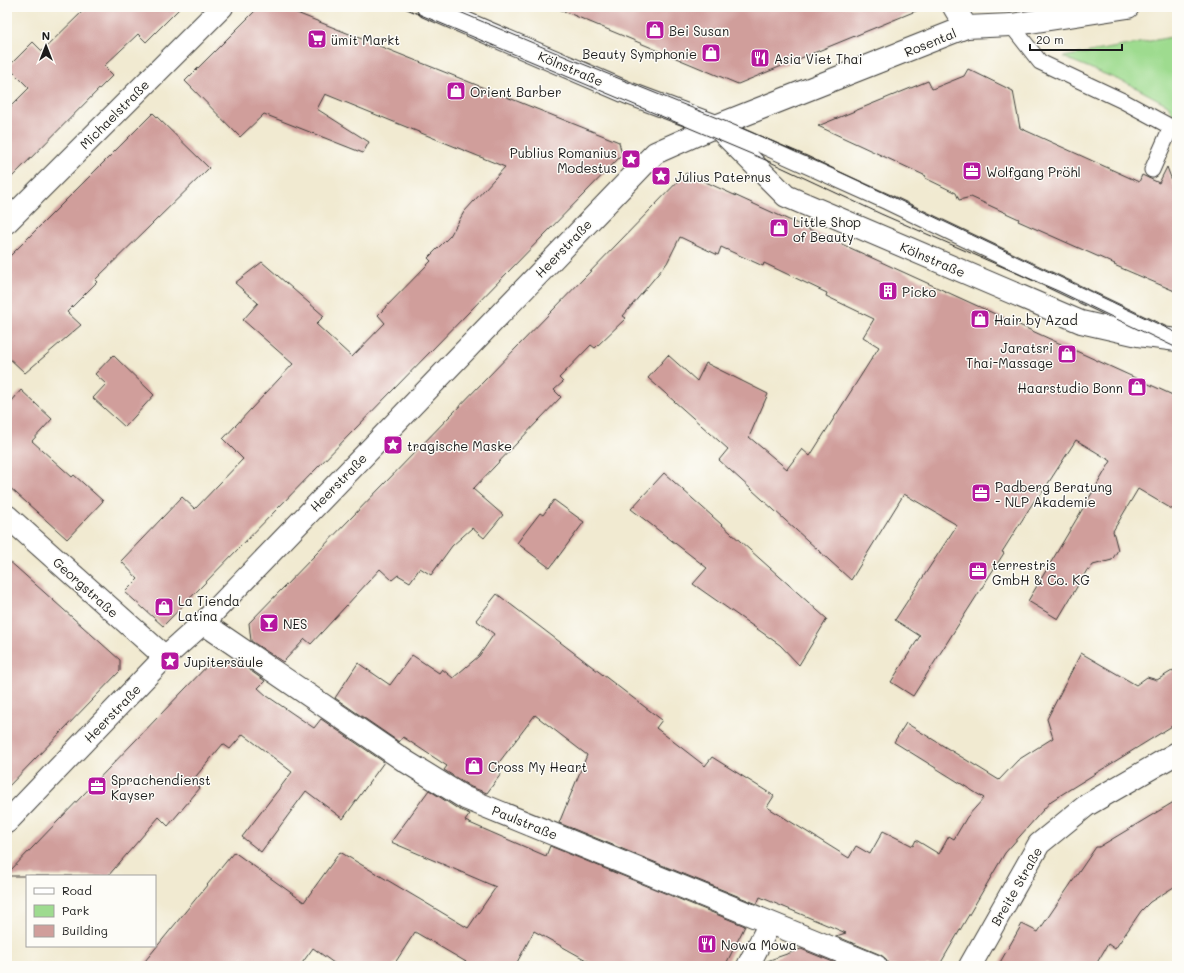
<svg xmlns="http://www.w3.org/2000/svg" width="1184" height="973" viewBox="0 0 1184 973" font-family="Mali,sans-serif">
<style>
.green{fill:#9edb8f;stroke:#5d7c56}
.building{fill:#d09e9b}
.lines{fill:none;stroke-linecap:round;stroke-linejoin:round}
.service-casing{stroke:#3c3b37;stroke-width:17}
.minor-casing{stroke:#3c3b37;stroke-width:24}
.tertiary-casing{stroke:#3c3b37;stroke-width:24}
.service{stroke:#fff;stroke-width:15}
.minor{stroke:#fff;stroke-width:22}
.tertiary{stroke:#fff;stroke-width:22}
.tram{stroke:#1c1c1c;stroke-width:1}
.labels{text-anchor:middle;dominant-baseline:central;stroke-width:3;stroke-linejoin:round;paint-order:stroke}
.poi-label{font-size:13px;fill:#1c1c1c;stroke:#fdfcf7;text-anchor:start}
.street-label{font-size:13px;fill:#1c1c1c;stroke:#fdfcf7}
</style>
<rect width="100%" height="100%" fill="#fdfcf7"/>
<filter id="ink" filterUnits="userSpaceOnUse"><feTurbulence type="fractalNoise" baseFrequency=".025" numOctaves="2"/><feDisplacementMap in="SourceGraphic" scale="8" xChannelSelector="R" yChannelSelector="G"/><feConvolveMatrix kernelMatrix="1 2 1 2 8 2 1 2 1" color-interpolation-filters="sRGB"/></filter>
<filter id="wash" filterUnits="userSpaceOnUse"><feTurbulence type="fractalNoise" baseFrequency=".012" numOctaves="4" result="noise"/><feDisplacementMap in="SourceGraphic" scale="16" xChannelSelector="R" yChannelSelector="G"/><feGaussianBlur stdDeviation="0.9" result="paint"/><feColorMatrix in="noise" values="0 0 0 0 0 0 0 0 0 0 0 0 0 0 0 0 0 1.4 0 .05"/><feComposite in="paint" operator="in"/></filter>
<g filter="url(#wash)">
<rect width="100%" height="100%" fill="#f1ead1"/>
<path class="green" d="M1177,36V123L1168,105L1131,85L1063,57Z"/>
<g id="blocks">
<path class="building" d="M87,7H181L146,42L138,34L104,66L113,75L7,182V110L29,88L8,67L33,42L42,51Z
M259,7H282L619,142L622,155L163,626L125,592L138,579L121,561L182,497L195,509L243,459L223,439L293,364L243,320L258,303L235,283L262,262L324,316L316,324L352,357L385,323L378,315L431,261L428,258L450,236L464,212L505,167L325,94L317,109L369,142L363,153L264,114L240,137L185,81Z
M554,7H923V8L738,84Z
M968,69L1013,91L1020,128L1139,182L1142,175L1159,183L1167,167L1177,194V292L1114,265L1115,264L1018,221L1019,219L971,197L959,200L956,193L925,178L926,176L818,126L928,81L932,89L964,76Z
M153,113L209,168L95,280L97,282L67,312L81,325L25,373L7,356V259Z
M686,173L1177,397V512L1138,489L1113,531L1118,550L1112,560L1093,565L1089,571L1087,570L1058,619L1028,601L1111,461L1076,440L1038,499L1036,498L1002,552L1004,553L913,696L891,682L920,636L895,620L957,525L904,494L851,580L719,460L728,449L648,378L668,355L697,381L706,363L768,394L749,437L787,469L802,449L810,456L879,347L863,337L874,319L826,296L827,293L764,263L763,266L721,247L718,255L680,237L667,263L623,316L626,318L595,348L591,345L559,378L563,382L554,390L561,397L473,489L503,515L484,538L472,528L452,546L431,575L420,568L410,582L398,575L392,580L380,569L311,644L305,639L283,662L251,641L249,623Z
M113,355L154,395L125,427L93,398L106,384L95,374Z
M21,390L52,419L32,441L72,477L74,475L103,501L67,539L7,485V407Z
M664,473L827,619L799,665L780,645L693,584L707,568L631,509Z
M554,500L584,522L550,568L517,543L540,513L543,515Z
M7,559L120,660V671L7,788Z
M497,594L662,720L656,728L705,766L712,757L774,796L767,807L849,858L856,846L870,854L883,831L913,846L916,840L939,854L949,836L954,839L967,817L984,798L894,742L906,723L999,780L1018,760L1053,738L1047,719L1081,653L1136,685L1147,677L1157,680L1177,668V723L1051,801L1005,853L939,966H888L886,959L881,955L836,936L846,933L760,897L757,904L559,823L587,755L535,715L494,769L501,774L487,793L471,787L444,770L447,766L403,737L399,742L335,698L358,663L390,685L412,655L439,673L442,669L453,678L479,656L494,634L476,620Z
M238,662L265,681L258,688L267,696L314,728L321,719L384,762L343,819L306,791L261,852L242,837L292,772L243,734L230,749L223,744L192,781L200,788L168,826L159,817L108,876H7V874L210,663Z
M429,790L458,809L470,814L465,821L546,856L550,846L745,926L725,966H597L534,931L515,966H473L415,932L393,966H338L313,948L300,966H141L234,852L304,902L340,852L468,928L496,887L391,842Z
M1177,800V885L1150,902L1141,911L1115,949L1108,944L1095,966H998L1022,924L1038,932L1096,847H1099Z
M801,949L843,966H763L764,962Z"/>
</g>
</g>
<g filter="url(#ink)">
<use href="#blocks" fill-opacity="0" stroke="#3c3b37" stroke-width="1"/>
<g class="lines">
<defs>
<path id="service" d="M1011,25L1040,62L1123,101L1171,127L1152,170
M725,129L887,202L1163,334"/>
<path id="minor" d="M966,27L1011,25L1128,7
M7,222L222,7
M7,516L165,657
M203,623L405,761L465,798L876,966
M7,822L165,657L203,623L655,153L716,126
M748,966L770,923
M970,966L1039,844L1087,805L1177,753"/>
<path id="tertiary" d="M428,7L628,93L716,126L786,196L1081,322L1138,335L1177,340
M716,126L966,27L954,7"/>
</defs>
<use href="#service" class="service-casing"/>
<use href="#minor" class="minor-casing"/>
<use href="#tertiary" class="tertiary-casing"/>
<use href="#service" class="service"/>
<use href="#minor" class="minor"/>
<use href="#tertiary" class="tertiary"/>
<path class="tram" d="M402,7L768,161L881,214L1058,291L1177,348
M448,7L578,62L727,122L807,156L1177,333"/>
</g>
</g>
<defs>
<symbol id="shop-square" viewBox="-11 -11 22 22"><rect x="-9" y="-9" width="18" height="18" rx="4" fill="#b5179e" stroke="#fdfcf7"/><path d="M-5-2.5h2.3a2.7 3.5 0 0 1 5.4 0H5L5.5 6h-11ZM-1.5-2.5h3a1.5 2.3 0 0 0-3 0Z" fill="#fff"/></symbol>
<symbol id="supermarket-square" viewBox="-11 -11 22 22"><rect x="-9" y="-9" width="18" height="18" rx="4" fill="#b5179e" stroke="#fdfcf7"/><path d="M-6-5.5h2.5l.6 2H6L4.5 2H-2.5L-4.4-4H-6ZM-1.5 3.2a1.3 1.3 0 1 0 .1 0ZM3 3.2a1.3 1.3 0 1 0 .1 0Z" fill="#fff"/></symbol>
<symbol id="restaurant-square" viewBox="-11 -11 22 22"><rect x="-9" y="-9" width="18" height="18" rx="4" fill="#b5179e" stroke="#fdfcf7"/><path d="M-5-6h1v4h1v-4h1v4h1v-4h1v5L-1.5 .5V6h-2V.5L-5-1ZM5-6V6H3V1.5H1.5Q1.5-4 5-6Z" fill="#fff"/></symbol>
<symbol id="sight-square" viewBox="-11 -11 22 22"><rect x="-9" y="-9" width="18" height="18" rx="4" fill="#b5179e" stroke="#fdfcf7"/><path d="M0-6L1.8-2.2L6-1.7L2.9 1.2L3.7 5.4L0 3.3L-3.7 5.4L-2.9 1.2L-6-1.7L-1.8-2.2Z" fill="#fff"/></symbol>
<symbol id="office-square" viewBox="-11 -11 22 22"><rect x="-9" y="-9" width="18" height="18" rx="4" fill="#b5179e" stroke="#fdfcf7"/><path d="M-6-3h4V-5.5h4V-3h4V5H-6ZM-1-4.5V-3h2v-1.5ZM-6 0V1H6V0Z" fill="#fff"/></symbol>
<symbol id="building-square" viewBox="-11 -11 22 22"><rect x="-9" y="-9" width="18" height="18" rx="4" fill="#b5179e" stroke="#fdfcf7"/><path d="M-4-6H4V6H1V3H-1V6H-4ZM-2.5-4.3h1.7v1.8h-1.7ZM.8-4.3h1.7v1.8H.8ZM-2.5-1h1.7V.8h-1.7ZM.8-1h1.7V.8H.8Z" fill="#fff"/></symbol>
<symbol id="bar-square" viewBox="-11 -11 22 22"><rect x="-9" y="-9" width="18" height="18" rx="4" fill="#b5179e" stroke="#fdfcf7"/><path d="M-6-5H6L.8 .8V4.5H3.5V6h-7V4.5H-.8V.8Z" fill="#fff"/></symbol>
</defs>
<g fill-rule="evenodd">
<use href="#shop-square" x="644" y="19" width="22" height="22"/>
<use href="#supermarket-square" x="306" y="28" width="22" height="22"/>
<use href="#shop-square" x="700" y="42" width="22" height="22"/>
<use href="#restaurant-square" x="749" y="47" width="22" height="22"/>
<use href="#shop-square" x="445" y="80" width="22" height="22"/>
<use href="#sight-square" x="620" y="148" width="22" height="22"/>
<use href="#office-square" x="961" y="160" width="22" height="22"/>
<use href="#sight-square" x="650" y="165" width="22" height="22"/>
<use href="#shop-square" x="768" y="217" width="22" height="22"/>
<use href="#building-square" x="877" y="280" width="22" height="22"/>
<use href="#shop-square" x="969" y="308" width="22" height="22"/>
<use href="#shop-square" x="1056" y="343" width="22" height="22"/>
<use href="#shop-square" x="1126" y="376" width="22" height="22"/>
<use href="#sight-square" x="382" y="434" width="22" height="22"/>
<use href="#office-square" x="970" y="482" width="22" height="22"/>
<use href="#office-square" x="967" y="560" width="22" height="22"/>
<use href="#shop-square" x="153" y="596" width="22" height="22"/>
<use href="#bar-square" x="258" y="612" width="22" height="22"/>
<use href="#sight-square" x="159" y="650" width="22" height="22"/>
<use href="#shop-square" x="463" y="755" width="22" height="22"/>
<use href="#office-square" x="86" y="775" width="22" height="22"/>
<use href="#restaurant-square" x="696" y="933" width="22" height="22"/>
</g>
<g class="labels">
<g class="poi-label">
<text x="669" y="30">Bei Susan</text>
<text x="331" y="39">ümit Markt</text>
<text x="697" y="53" text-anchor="end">Beauty Symphonie</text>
<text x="774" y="58">Asia Viet Thai</text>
<text x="470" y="91">Orient Barber</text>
<text x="617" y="152" text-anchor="end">Publius Romanius<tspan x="617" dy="15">Modestus</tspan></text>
<text x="986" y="171">Wolfgang Pröhl</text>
<text x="675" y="176">Julius Paternus</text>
<text x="793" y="221">Little Shop<tspan x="793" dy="15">of Beauty</tspan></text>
<text x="902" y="291">Picko</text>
<text x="994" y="319">Hair by Azad</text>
<text x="1053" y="347" text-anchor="end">Jaratsri<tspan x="1053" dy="15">Thai-Massage</tspan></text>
<text x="1123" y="387" text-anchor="end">Haarstudio Bonn</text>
<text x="407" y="445">tragische Maske</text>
<text x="995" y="486">Padberg Beratung<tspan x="995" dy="15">- NLP Akademie</tspan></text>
<text x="992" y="564">terrestris<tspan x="992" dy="15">GmbH &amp; Co. KG</tspan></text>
<text x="178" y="600">La Tienda<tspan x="178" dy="15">Latina</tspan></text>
<text x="283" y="623">NES</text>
<text x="184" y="661">Jupitersäule</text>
<text x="488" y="766">Cross My Heart</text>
<text x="111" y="779">Sprachendienst<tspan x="111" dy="15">Kayser</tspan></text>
<text x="721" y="944">Nowa Mowa</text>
</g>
<g class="street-label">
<text transform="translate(930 42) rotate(-22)">Rosental</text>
<text transform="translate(571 68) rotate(23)">Kölnstraße</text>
<text transform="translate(114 114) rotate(-45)">Michaelstraße</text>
<text transform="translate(563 248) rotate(-46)">Heerstraße</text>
<text transform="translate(933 259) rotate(23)">Kölnstraße</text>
<text transform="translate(338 482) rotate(-46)">Heerstraße</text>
<text transform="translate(86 587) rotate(42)">Georgstraße</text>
<text transform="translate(112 713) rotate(-46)">Heerstraße</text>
<text transform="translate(525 822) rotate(22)">Paulstraße</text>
<text transform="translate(1016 886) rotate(-60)">Breite Straße</text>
</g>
</g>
<rect width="1184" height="973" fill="none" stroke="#fdfcf7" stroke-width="24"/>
<rect x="26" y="875" width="130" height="72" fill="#fdfcf7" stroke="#a3a29f"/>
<rect x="34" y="888" width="20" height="6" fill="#ffffff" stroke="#a3a29f"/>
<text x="62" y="895" font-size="12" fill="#1c1c1c">Road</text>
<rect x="34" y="905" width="20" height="12" fill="#9edb8f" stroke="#a3a29f"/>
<text x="62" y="915" font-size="12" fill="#1c1c1c">Park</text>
<rect x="34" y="925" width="20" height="12" fill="#d09e9b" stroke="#a3a29f"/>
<text x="62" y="935" font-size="12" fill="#1c1c1c">Building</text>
<g transform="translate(46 46)" stroke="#fdfcf7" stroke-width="3" paint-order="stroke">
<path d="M0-3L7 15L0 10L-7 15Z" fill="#1c1c1c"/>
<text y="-6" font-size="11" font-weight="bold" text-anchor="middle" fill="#1c1c1c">N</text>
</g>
<path d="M1030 44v6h92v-6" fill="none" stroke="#1c1c1c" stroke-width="2"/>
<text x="1036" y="44" font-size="12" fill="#1c1c1c" stroke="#fdfcf7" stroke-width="3" paint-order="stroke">20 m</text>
</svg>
